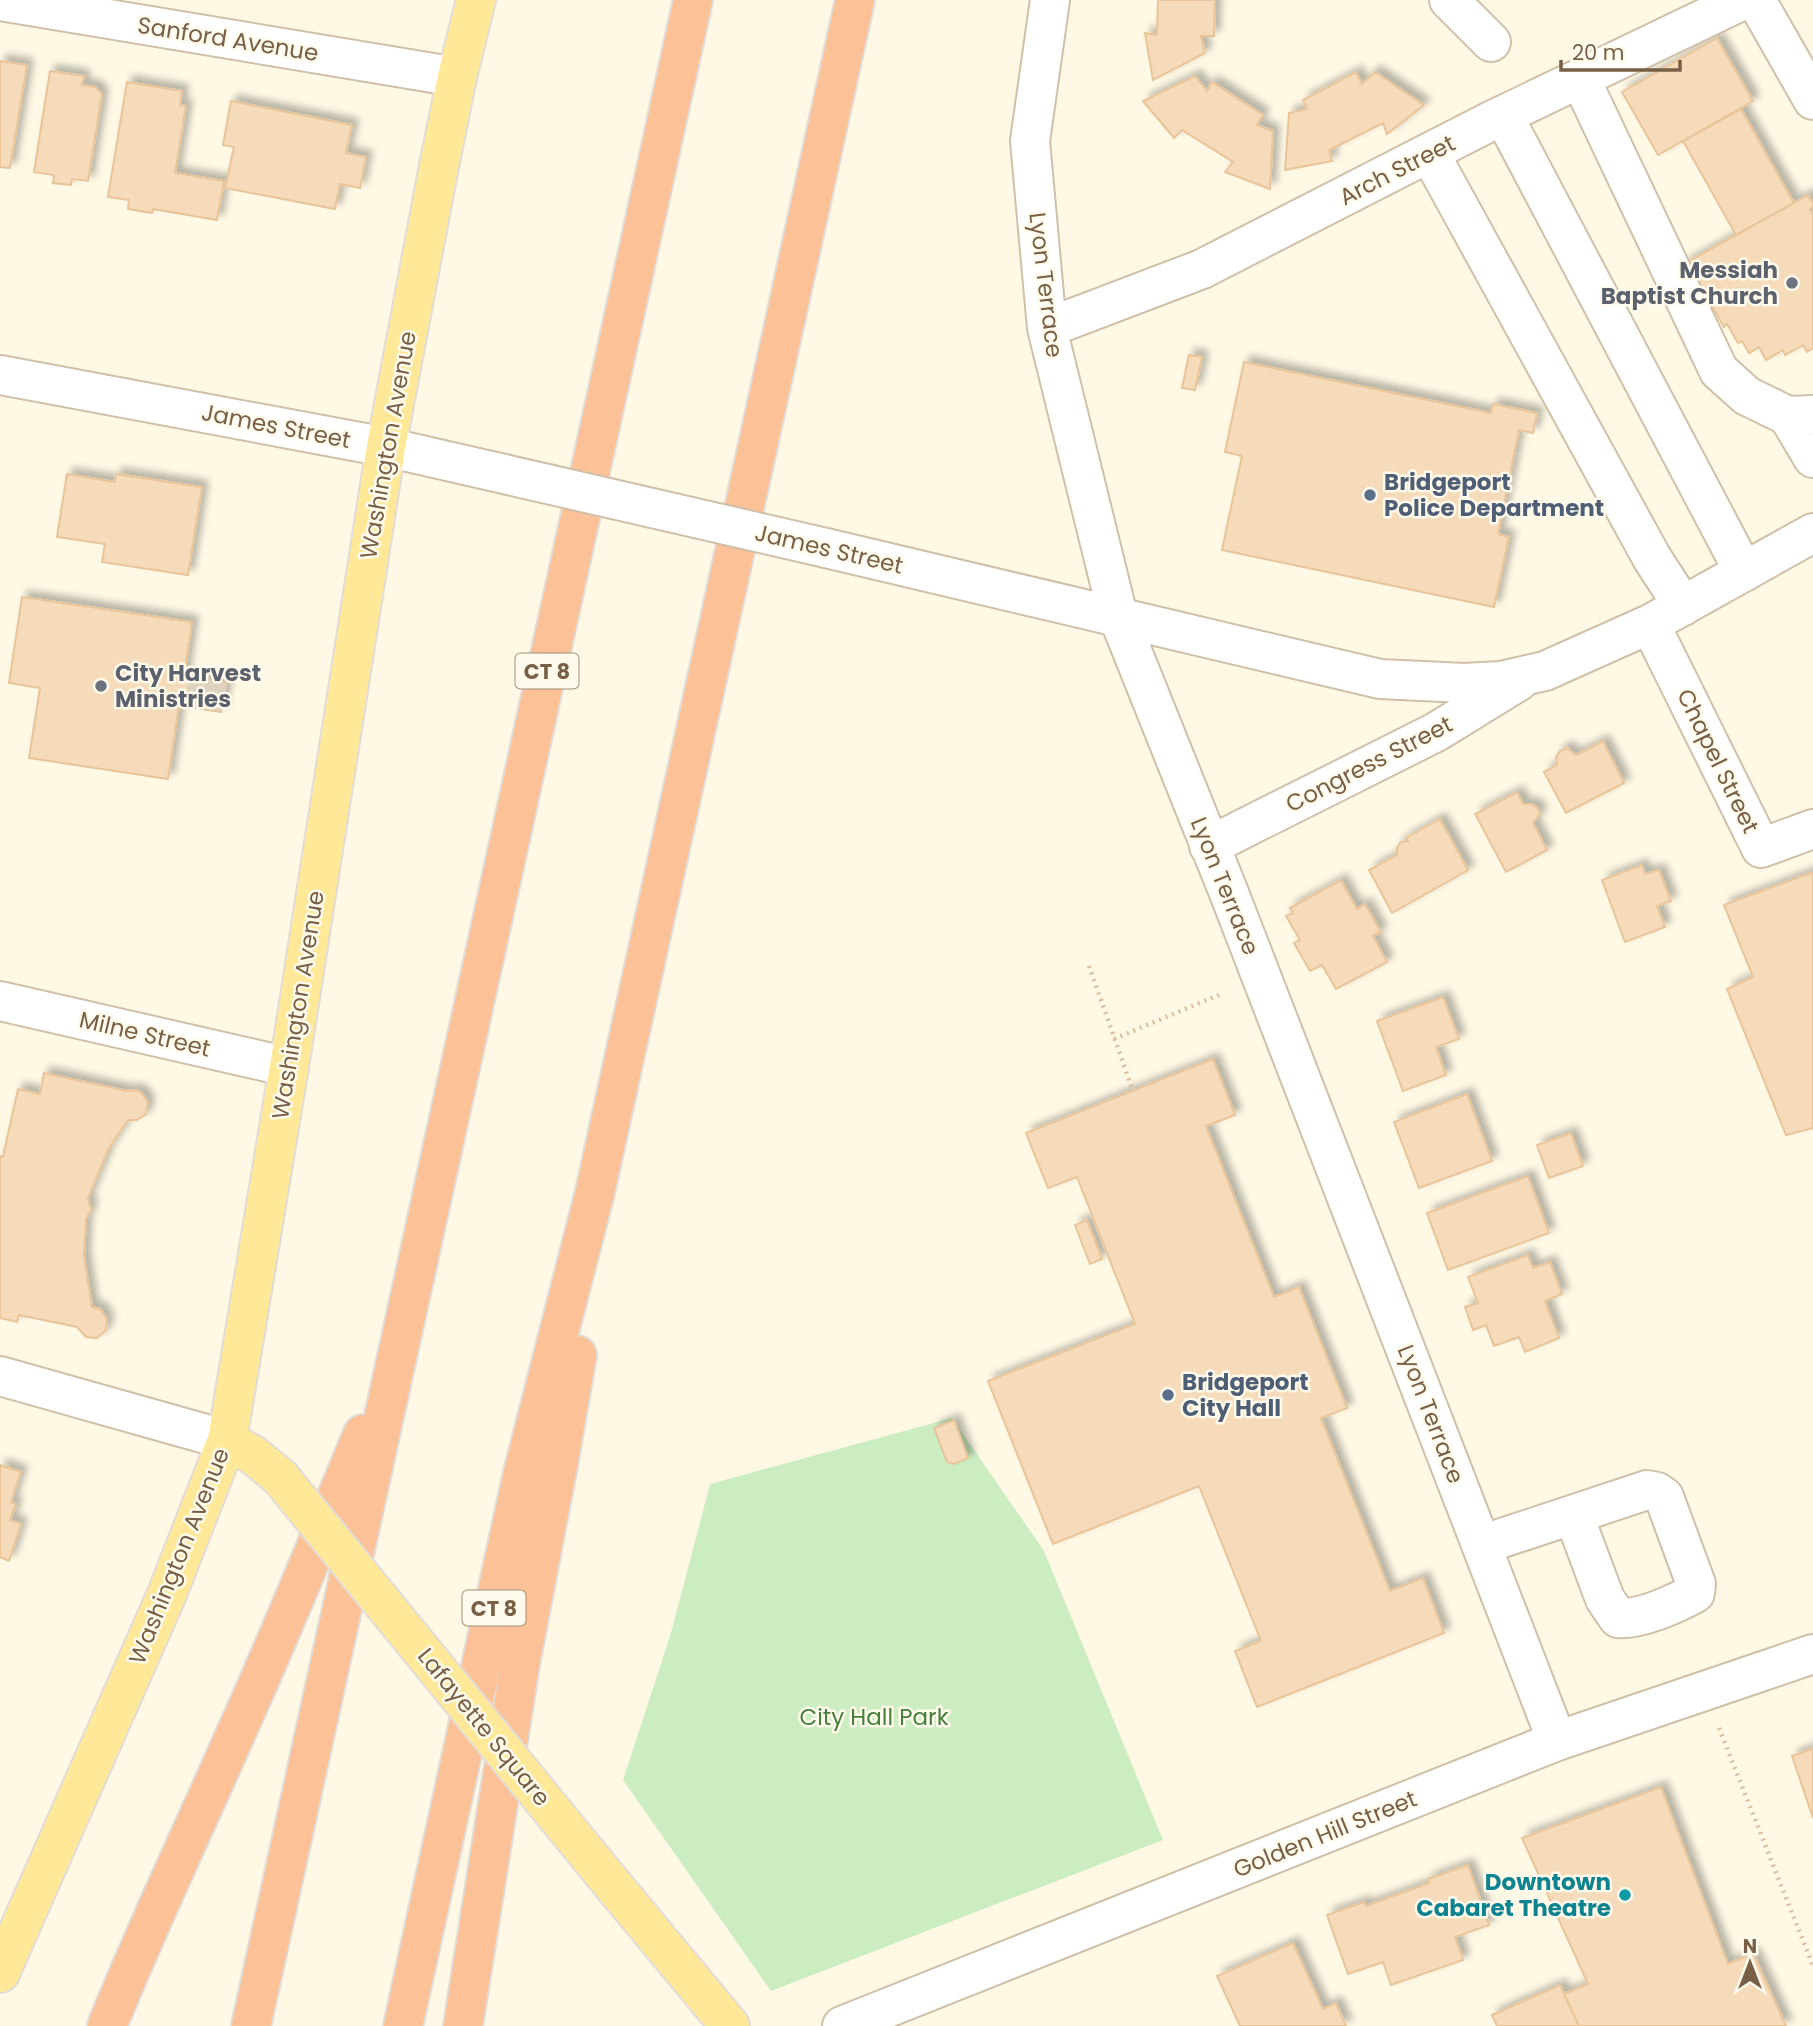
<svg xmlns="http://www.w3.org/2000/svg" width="1813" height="2026" viewBox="0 0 1813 2026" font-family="Poppins,sans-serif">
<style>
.green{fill:#ccedc1}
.building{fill:#f5dbb9;stroke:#e9c498;stroke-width:2;filter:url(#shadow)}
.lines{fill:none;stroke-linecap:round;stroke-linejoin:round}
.minor-tunnel{stroke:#dcd2bd;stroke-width:38;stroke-dasharray:38 19;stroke-linecap:butt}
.minor-casing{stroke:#d0c0a9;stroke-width:42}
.major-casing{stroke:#e1dcd7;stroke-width:42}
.highway-casing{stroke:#e1dcd7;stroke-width:42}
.path{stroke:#dabe9c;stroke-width:4.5;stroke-dasharray:2 5;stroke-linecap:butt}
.minor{stroke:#fff;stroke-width:38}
.major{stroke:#ffe999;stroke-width:38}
.highway{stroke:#fcc196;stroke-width:38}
.minor-bridge-casing{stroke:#d0c0a9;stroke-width:42;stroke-linecap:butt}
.major-bridge-casing{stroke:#e1dcd7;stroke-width:42;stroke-linecap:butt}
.minor-bridge{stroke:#fff;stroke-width:38}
.major-bridge{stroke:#ffe999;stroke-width:38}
.worship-dot{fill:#6b7280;stroke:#fffaeb;stroke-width:2.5}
.service-dot{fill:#5c6f8a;stroke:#fffaeb;stroke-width:2.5}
.culture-dot{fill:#0f9aa8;stroke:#fffaeb;stroke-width:2.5}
.labels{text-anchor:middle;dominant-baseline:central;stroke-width:5;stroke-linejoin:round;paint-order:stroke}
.shield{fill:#fffaeb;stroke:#a08e78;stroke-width:2}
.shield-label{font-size:21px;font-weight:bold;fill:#786047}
.street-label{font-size:23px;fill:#786047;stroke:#fffaeb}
.worship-label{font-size:23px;font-weight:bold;fill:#5b616d;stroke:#fffaeb;text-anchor:end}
.service-label{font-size:23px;font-weight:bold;fill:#4e5e75;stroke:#fffaeb;text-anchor:start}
.park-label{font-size:23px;fill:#477f3e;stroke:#fffaeb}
.culture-label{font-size:23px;font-weight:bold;fill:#0d838f;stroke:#fffaeb;text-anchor:end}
</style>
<defs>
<filter id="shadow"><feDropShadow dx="6" dy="-6" stdDeviation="3.5" flood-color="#0004"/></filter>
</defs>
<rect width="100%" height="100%" fill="#fef8e4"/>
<path class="green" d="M952,1418L1044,1551L1163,1840L771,1991L623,1780L671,1633L710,1484Z"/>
<path class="building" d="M1158,0H1215L1214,36H1201L1205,53L1153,80L1145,33L1157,35Z
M1717,38L1753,101L1658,155L1622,92Z
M0,61L27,65L10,168L0,167Z
M50,71L84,76L82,85L95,87L102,94L88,181L72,179L71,185L53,183L54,175L34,172Z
M1356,72L1362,84L1375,72L1424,105L1387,134L1383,123L1329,150L1332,161L1285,170L1289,113L1307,109L1303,100Z
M1195,76L1207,91L1212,82L1263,115L1257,125L1273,131L1270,189L1225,172L1233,162L1182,130L1174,138L1143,101Z
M127,82L182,91L180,105L186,106L175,173L224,181L217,220L153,209L152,213L128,209L129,200L108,197Z
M231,101L352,125L346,153L366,157L360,188L340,184L335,209L225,188L234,147L223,145Z
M1741,109L1794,203L1736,235L1683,141Z
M1808,195L1813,203V207L1810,209L1813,215V348L1807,352L1803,345L1785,355L1783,350L1766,360L1759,347L1749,353L1742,341L1738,343L1727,324L1724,327L1708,299L1705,301L1684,264Z
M1189,355L1202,357L1195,390L1182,388Z
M1244,362L1491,413L1493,404L1537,413L1533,433L1519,430L1498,534L1509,537L1494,607L1222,550L1242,456L1225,452Z
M67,474L115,482L116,474L202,487L188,575L102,562L105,544L57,537Z
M22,597L192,622L184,676L226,683L221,712L179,705L168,779L29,758L40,688L9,683Z
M1603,741L1624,783L1566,813L1544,772L1557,765L1556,757L1560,751L1567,748L1576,755Z
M1517,792L1523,804H1531L1537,807L1540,814L1533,823L1547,850L1506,872L1475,814Z
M1440,819L1468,870L1392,913L1369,870L1397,855V847L1401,842L1408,841L1406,838Z
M1642,865L1645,874L1659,870L1671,901L1657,906L1665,927L1625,942L1602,880Z
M1813,872V1128L1786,1135L1727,989L1753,977L1724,905Z
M1341,880L1357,909L1365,904L1381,932L1373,936L1387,962L1336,989L1322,965L1310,971L1294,943L1300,940L1286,916L1293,913L1290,908Z
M1443,997L1459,1039L1436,1047L1446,1075L1403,1091L1377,1021Z
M1213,1059L1235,1115L1206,1126L1274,1297L1299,1287L1347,1408L1321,1418L1390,1591L1423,1578L1444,1633L1257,1707L1235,1651L1261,1641L1199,1486L1053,1544L988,1381L1135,1324L1077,1177L1048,1188L1026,1133Z
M44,1073L127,1091L135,1090L141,1092L148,1102L146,1114L137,1120H129L125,1124L108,1150L88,1198L91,1210L86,1219L84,1256L92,1307L100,1309L107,1319L106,1330L97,1338L86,1337L77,1327L19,1315L17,1322L0,1318V1156L3,1157L18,1089L40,1094Z
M1467,1094L1492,1161L1419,1188L1394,1122Z
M1571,1133L1583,1166L1549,1178L1537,1145Z
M1528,1176L1549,1233L1448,1270L1427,1213Z
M1087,1220L1102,1259L1090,1264L1075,1225Z
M1528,1255L1533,1268L1550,1262L1562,1294L1545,1301L1559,1338L1525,1352L1519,1337L1494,1346L1486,1325L1473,1330L1465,1307L1478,1303L1468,1277Z
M954,1420L968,1458L954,1464L947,1462L934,1428Z
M0,1465L21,1472L11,1502L16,1504L10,1520L21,1524L9,1561L0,1557Z
M1813,1749V1818L1792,1756Z
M1661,1787L1728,1964L1753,1953L1786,2026H1579L1564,1994L1588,1984L1522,1838Z
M1468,1865L1489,1925L1455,1937L1463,1960L1391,1985L1383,1962L1348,1974L1327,1915L1364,1902L1366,1906L1429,1883L1428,1879Z
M1293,1943L1323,2009L1336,2003L1346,2026H1240L1217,1976Z
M1560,1985L1579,2026H1497L1492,2015Z"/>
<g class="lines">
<path class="minor-tunnel" d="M203,708L208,680"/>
<defs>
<path id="minor" d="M1050,0L1030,141L1047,328L1118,616L1229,893L1557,1741
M1449,0L1491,42
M1756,0L1813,100
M0,1L457,77
M1580,78L1719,371L1747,396L1788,416L1813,415
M1503,115L1744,572
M1430,154L1652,558L1683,606
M1047,328L1202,269L1491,121L1743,0
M0,375L386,447L491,471
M1788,416L1813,458
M826,548L1380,679L1464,683L1501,681L1545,671L1650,624L1813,533
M1650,624L1761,848L1813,829
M1209,846L1436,732L1519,681
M0,1001L289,1067
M0,1376L227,1440
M1481,1545L1647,1490L1657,1492L1664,1497L1696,1584L1695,1593C1675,1604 1640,1620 1618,1618L1605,1599L1574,1516
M842,2026L1557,1741L1813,1654"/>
<path id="major" d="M227,1440L253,1455L280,1477
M603,1873L730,2026
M0,1973L167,1594L227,1440L289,1067L386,447L439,166L457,77L476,0"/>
<path id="highway" d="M107,2026C147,1927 193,1831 236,1733C281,1634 321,1534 363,1434
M251,2026L693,0
M403,2026L523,1473L595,1192L855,0
M463,2026L520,1664L558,1465L577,1355"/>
</defs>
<use href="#minor" class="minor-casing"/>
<use href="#major" class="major-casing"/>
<use href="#highway" class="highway-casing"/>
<path class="path" d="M1089,966L1133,1091
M1114,1039L1221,994
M1719,1728L1813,1966"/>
<use href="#minor" class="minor"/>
<use href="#major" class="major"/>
<use href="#highway" class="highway"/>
<defs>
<path id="minor-bridge" d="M491,471L826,548"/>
<path id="major-bridge" d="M280,1477L603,1873"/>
</defs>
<use href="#minor-bridge" class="minor-bridge-casing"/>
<use href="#major-bridge" class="major-bridge-casing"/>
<use href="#minor-bridge" class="minor-bridge"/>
<use href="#major-bridge" class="major-bridge"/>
</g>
<g class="worship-dot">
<circle cx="1792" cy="283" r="7"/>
<circle cx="101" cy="686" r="7"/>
</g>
<g class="service-dot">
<circle cx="1370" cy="495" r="7"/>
<circle cx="1168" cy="1395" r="7"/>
</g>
<circle class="culture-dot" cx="1625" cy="1895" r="7"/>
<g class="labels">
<g class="shield">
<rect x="515.5" y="653.5" width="63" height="35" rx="5"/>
<rect x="462.5" y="1590.5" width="63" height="35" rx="5"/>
</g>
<g class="shield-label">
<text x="547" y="671">CT 8</text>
<text x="494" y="1608">CT 8</text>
</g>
<g class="street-label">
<text transform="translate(228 39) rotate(9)">Sanford Avenue</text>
<text transform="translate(1397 170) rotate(-27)">Arch Street</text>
<text transform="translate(1046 285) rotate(83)">Lyon Terrace</text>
<text transform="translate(276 426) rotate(11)">James Street</text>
<text transform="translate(388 445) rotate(-80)">Washington Avenue</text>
<text transform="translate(829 549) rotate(13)">James Street</text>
<text transform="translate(1718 761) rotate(64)">Chapel Street</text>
<text transform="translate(1369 764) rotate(-27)">Congress Street</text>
<text transform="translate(1225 886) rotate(68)">Lyon Terrace</text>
<text transform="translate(298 1005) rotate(-81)">Washington Avenue</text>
<text transform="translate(145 1034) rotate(13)">Milne Street</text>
<text transform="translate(1431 1414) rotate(69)">Lyon Terrace</text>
<text transform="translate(179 1556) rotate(-68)">Washington Avenue</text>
<text transform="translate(484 1727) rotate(51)">Lafayette Square</text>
<text transform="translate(1325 1834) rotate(-22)">Golden Hill Street</text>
</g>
<g class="worship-label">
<text x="1778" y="270">Messiah<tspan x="1778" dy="26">Baptist Church</tspan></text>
<text x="115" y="673" text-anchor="start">City Harvest<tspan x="115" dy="26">Ministries</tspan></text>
</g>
<g class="service-label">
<text x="1384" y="482">Bridgeport<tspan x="1384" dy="26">Police Department</tspan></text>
<text x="1182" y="1382">Bridgeport<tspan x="1182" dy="26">City Hall</tspan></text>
</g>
<g class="park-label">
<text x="874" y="1717">City Hall Park</text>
</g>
<g class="culture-label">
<text x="1611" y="1882">Downtown<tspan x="1611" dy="26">Cabaret Theatre</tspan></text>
</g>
</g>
<g transform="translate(1750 1963)" stroke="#fffaeb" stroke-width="5" paint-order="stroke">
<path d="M0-5L12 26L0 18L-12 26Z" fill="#786047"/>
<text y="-10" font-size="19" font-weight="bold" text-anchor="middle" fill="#786047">N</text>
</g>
<path d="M1561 60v10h119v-10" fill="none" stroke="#786047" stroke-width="3.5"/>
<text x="1572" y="60" font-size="21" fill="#786047" stroke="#fffaeb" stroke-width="5" paint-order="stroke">20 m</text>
</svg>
